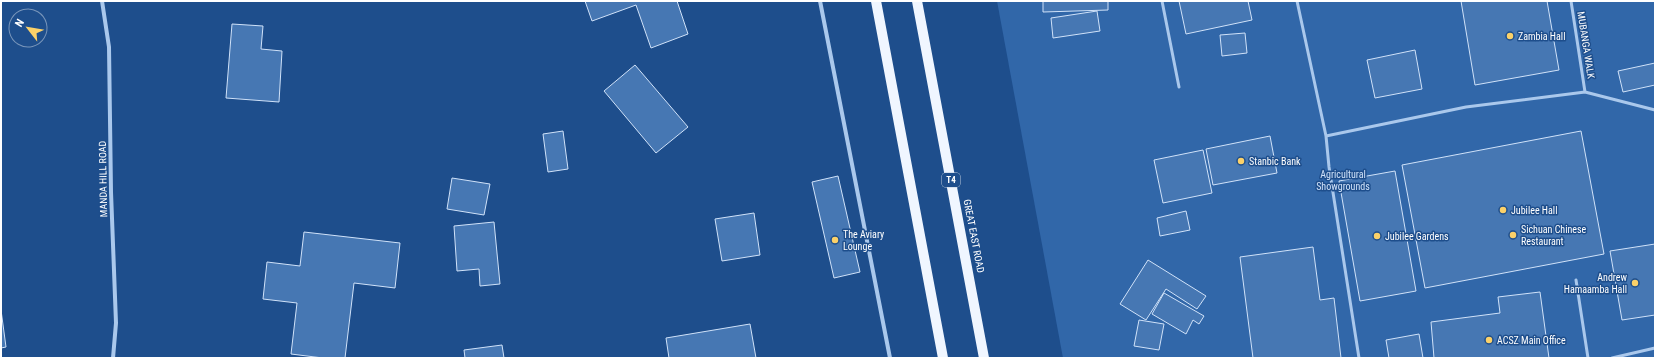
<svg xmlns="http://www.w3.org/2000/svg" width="1656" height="359" viewBox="0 0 1656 359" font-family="'Roboto Condensed',sans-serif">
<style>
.green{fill:#3167a9}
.building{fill:#4677b3;stroke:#d0e2f9}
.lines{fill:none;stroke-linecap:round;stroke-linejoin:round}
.service{stroke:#aac8ec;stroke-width:3}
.minor{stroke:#aac8ec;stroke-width:4}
.primary{stroke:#f0f6ff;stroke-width:10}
.poi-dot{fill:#fbd169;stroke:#1e4e8c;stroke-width:1.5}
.labels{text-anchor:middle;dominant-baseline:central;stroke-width:3;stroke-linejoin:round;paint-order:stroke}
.shield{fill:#1e4e8c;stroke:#bccadc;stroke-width:1}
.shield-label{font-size:9px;font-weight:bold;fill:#fff}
.poi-label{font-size:10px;fill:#fff;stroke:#1e4e8c;text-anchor:start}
.street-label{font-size:10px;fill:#fff;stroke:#1e4e8c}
.park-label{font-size:10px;fill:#d0e2f9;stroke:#1e4e8c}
</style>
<rect width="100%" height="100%" fill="#1e4e8c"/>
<path class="green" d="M997,1H1655V358H1063Z"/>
<path class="building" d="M585,1H677L688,34L651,48L636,5L592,21Z
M1043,1H1108V10L1043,12Z
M1179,1H1248L1252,20L1186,34Z
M1461,1H1547L1559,70L1475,85Z
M1097,11L1100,31L1053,38L1051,18Z
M232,24L263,26L261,49L282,51L279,102L226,98Z
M1245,33L1247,53L1222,56L1220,35Z
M1415,50L1422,89L1375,98L1367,60Z
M1655,63V85L1623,92L1618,71Z
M635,65L688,127L656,153L604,91Z
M563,131L568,169L548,172L543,134Z
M1581,131L1604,254L1425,288L1402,165Z
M1270,136L1277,173L1213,185L1206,149Z
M1203,150L1212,193L1163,203L1154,160Z
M1395,171L1416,291L1360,301L1339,181Z
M838,176L860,272L834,278L812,182Z
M452,178L490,184L484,215L447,209Z
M1186,211L1190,230L1160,236L1157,218Z
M754,213L760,255L722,261L715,219Z
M494,222L500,284L480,286L479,269L457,271L454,226Z
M304,232L400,243L395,288L354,283L345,358H323L291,354L297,303L263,299L267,262L300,266Z
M1655,244V315L1622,320L1610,251Z
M1313,247L1320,300L1334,298L1341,358H1253L1240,257Z
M1148,260L1206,296L1197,309L1166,289L1146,320L1120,304Z
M1540,292L1549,358H1434L1431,322L1500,313L1498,297Z
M1164,293L1204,316L1199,324L1193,320L1186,334L1152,314Z
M1,310L6,347L1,348Z
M1139,320L1164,324L1159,350L1134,346Z
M750,324L756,358H669L666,338Z
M1419,334L1423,358H1389L1386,340Z
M502,345L504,358H465L464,350Z"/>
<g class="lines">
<path class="service" d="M1162,1L1179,87
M1297,1L1326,136L1329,167L1359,358
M1571,1L1585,92
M1326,136L1466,107L1585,92L1655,110
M1576,280L1588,358
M1612,358L1655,348"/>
<path class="minor" d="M102,1L109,47L111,192L116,323L113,358
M820,1L890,358"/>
<path class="primary" d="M876,1L943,358
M917,1L984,358"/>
</g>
<g class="poi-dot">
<circle cx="1510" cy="36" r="4"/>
<circle cx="1241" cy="161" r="4"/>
<circle cx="1503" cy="210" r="4"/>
<circle cx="1513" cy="235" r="4"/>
<circle cx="1377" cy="236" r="4"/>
<circle cx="835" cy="240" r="4"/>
<circle cx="1635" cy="283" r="4"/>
<circle cx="1489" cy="340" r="4"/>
</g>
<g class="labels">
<rect class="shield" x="942" y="173" width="18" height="14" rx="3"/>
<g class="shield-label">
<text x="951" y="180">T4</text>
</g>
<g class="poi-label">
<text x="1518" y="36">Zambia Hall</text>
<text x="1249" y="161">Stanbic Bank</text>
<text x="1511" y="210">Jubilee Hall</text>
<text x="1521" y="229">Sichuan Chinese<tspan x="1521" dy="12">Restaurant</tspan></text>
<text x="843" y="234">The Aviary<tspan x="843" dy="12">Lounge</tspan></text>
<text x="1385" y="236">Jubilee Gardens</text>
<text x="1627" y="277" text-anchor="end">Andrew<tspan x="1627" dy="12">Hamaamba Hall</tspan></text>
<text x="1497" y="340">ACSZ Main Office</text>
</g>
<g class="street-label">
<text transform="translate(1586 45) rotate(81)">MUBANGA WALK</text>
<text transform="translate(103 179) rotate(-91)">MANDA HILL ROAD</text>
<text transform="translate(974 236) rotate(79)">GREAT EAST ROAD</text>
</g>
<g class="park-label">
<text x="1343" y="174">Agricultural<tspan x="1343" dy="12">Showgrounds</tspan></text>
</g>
</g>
<rect width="1656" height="359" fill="none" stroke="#ffffff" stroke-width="4"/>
<g transform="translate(28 28) rotate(301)"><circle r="19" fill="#1e4e8c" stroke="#7895ba"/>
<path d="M0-3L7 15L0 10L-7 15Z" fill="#fbd169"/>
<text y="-6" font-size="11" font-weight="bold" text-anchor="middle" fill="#ffffff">N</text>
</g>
</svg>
